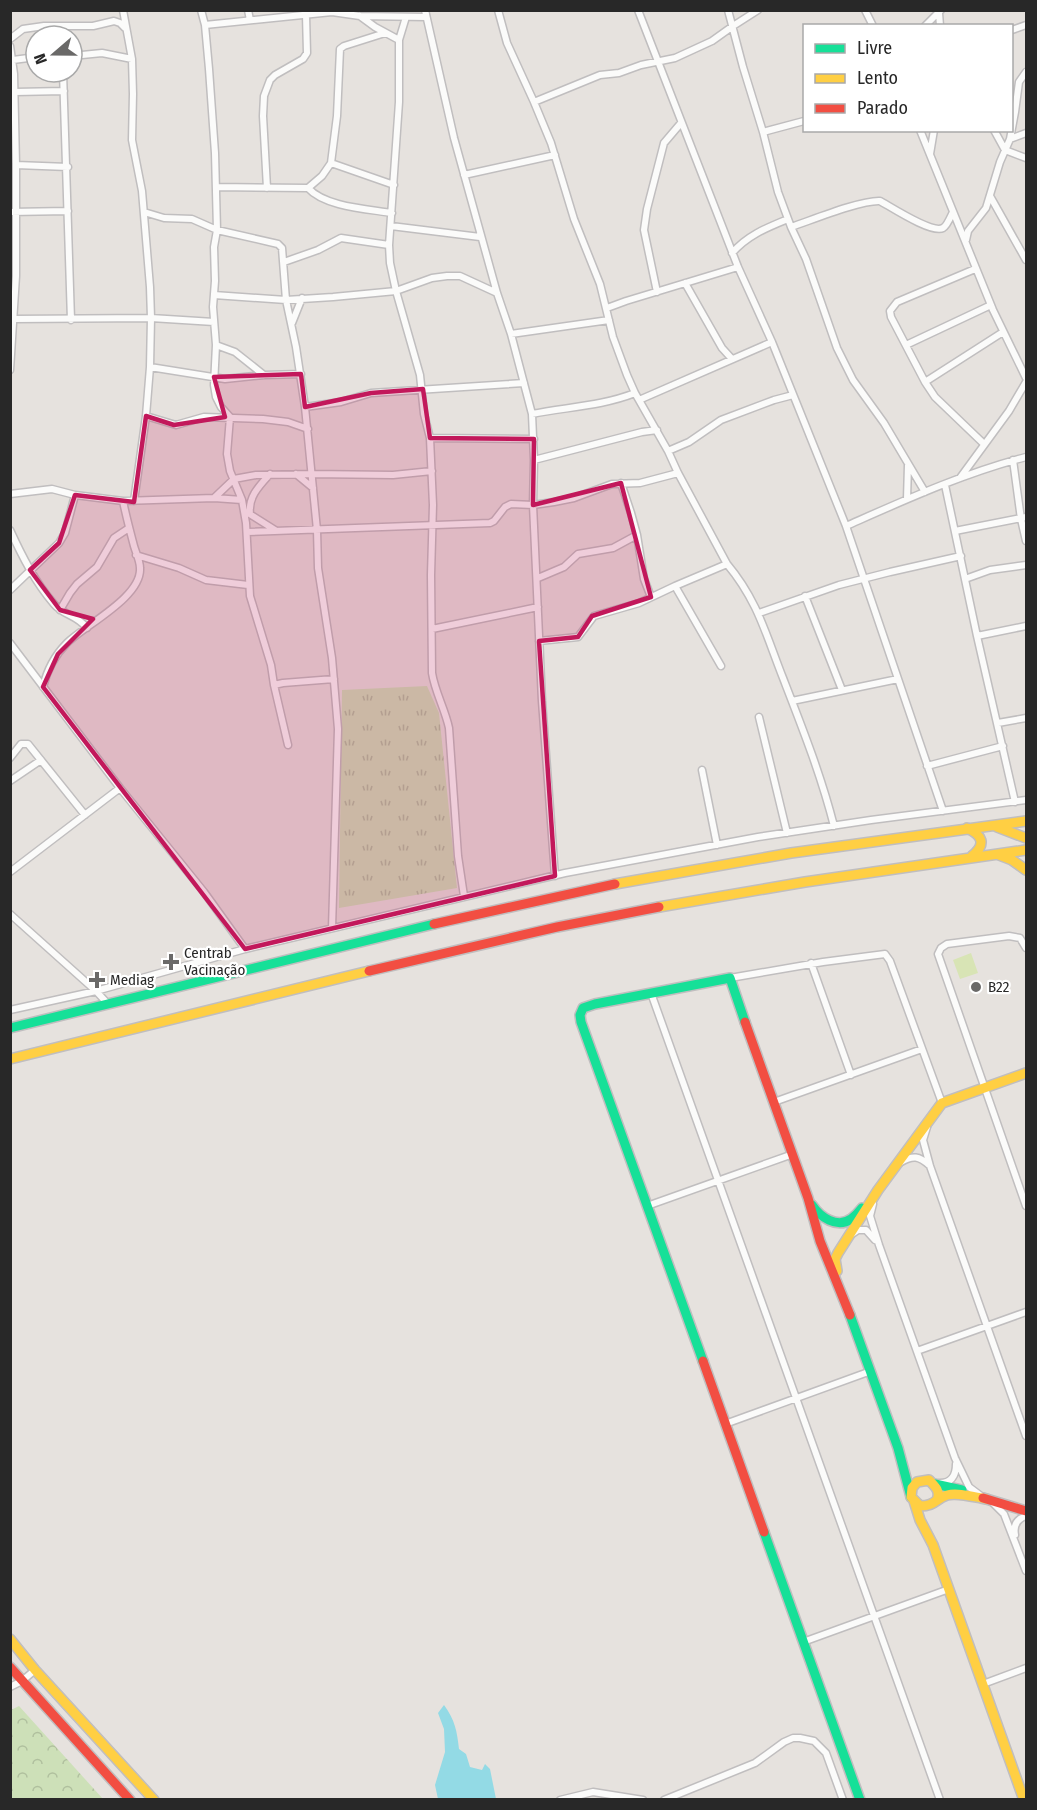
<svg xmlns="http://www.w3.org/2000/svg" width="1037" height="1810" viewBox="0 0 1037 1810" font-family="'Fira Sans Condensed',sans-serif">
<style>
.grass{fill:url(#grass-tufts)}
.park{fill:url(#park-crowns)}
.pitch{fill:#d8e4b5}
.water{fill:#93dae5}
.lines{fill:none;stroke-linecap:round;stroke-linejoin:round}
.street-casing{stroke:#c0bebf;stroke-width:9}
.fast-casing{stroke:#c0bebf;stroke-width:12}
.slow-casing{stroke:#c0bebf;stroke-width:12}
.jam-casing{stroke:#c0bebf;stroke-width:12}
.street{stroke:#fbfbfa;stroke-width:6}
.fast{stroke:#16e098;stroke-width:9}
.slow{stroke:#ffcf43;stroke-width:9}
.jam{stroke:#f24e42;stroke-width:9}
.marked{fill:#c2185b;fill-opacity:0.2;stroke:#c2185b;stroke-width:4.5;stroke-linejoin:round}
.poi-dot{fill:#6a6968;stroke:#fff;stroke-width:2}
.labels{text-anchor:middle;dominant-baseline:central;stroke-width:4.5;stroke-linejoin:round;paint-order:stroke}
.poi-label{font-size:15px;fill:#282828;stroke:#fff;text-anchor:start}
</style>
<defs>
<pattern id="grass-tufts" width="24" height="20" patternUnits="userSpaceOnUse" patternTransform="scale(1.5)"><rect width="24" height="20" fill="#cde0b8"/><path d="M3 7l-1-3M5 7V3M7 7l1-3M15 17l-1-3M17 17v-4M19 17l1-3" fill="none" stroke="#b0c09e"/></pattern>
<pattern id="park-crowns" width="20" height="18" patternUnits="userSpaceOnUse" patternTransform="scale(1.5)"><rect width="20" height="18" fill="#cde0b8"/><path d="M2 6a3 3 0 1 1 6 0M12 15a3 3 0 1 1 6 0" fill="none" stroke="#b0c09e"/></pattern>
</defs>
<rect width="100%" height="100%" fill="#e6e2de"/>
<path class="grass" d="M427,686L439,713L457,888L339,908L342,690Z"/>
<path class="park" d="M19,1706L103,1799H11V1710Z"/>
<path class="pitch" d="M971,953L978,973L960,979L953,960Z"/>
<path class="water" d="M444,1705C455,1720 457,1731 459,1749L466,1754L470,1767L482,1770L485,1764L490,1769L496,1799H438L435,1785L445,1752L444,1729L438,1713Z"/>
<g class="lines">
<defs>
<path id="street" d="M123,10L132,59L133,94L132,140L142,191L150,287L151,318L150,367L146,416L134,501
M201,10L205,25L209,69L215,153L217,230L214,247L215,281L213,307L216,345L214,385L216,397L221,407L230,417
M248,10L250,20
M425,10L454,138L497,293L511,334L532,414L534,460L533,505L542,701L555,876
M498,10L507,43L534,102L551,143L574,219L600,284L613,337L627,375L635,393L668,451L678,473L727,564C758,601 766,635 783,678C802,727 821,775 834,826
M638,10L738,267L772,342L846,526L943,811
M728,10L743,67L763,132
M865,10L873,26
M939,13L940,26
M360,16L375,27L399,40
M406,17L399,40V102L389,245L390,263L396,291L420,375L424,414L430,438L433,505L431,575L432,673C435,692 445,709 449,728L458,856L464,896
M205,25L332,12L360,16L426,17
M925,26L941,10
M1012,30L1026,25
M10,39L23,29L44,26H93L114,21L120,23L125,28
M10,46L14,74L16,165V276L10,370
M72,56L102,53L132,59
M13,60L36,57
M63,72L71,320
M10,90L15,92L64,91
M534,102L600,75L619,73L641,65L675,58L712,41L733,26L758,10
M804,121L763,132L778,192L791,227L806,259L837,348L853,380L884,423L925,492
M920,130L993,310L1026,378
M994,130L1005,150L1026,158
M1010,139L1026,133
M930,154L934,130
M331,163L394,185
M16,165L68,167
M464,175L555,155
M216,187L308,188L322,176L331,163L337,116L340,49L344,46L385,33
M267,188L263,116L264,96L270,80L275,75L303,59L307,53L306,15
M308,188C325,207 368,209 392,213
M990,196L1026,260
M10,212L68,211
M144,212L164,218L192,219L217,230L278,244L282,248L286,300L296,347L305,407L317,530L318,568L332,658L338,729L332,928
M391,226L480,237
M791,227C812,220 861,200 880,201C891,207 932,234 943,228C947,226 951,216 953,212
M966,240L968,231L986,208L1000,162L1010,139L1015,112L1019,82L1026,72
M732,253C748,235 766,228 788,219
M284,262L318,250L341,238L389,245
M975,269L897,302L890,311L891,317L925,382L935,397L984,444
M685,283L722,348L732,359
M657,292L644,230L647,209L664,143L681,123
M214,295L286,300L333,297L396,291L432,278L447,276H460L497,293
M607,308L626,301L738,267
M14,319L151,318L214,322
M292,323L302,298
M511,334L609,320
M216,345L235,352L264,375
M906,345L991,305
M150,367L225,379L264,375L301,374
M925,382L1003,332
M639,400L772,342
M305,407L341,402L371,393L524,383
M532,414C567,407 602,406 635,393
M146,416L176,425L204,417L263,419L288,422L308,429
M230,417L227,454L230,471L242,500L246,523L250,596L271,665L274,685L283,683L334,679
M430,438L534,439
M668,451L689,442L721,420L774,400L793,395
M534,460L642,432L657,430
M1013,460L1021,519L1026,541
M296,474L313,488
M960,478L1009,411L1026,382
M621,483L631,513L637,535L644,579L651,597
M945,485L977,636L1015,802
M10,494L52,489L75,495L123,501L214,498L242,500
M214,498L234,479L256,475L311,474L393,475L432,471
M907,499L908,465
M248,513L275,530
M250,514C248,497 259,486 270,474
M846,526C905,500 964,473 1026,457
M10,530C22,556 35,582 54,604C64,616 76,614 87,628
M955,531L1026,517
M247,532L490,523L494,521L505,507L511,504L533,505L554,502L574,498L612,484L640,483L678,473
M136,555L179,568L206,580L248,585
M538,578L564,567L578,554L613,548L637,535
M965,579L990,570L1026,565
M675,586L721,666
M10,590L59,543L65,533L75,495
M805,596L842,690
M60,610L70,593L77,584L97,567L114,538L129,528
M759,613L839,585L890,572L961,556
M432,629L538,607
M977,636L1026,626
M539,641L578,637L594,616L639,603L675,586L727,564
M10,643L120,788L204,892L245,949
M274,685L288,745
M43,687C47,670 55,655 67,643C85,625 142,597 140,568C140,561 136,553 134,546C130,531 126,516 123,501
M792,701L898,679
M759,717L787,833
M998,723L1026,718
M10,758L21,744H28L85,815
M927,766L1003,746
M702,770L717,845
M10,781L41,760
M10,872L120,788
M10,914L96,991L108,1004
M1026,948L1020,938L1009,936L947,944L941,948L938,954L1026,1206
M811,963L851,1075
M730,978L823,962L885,954L890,961L942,1103
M651,993L940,1800
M10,1010L96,991L245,949L565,873L758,837L871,820L1026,800
M774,1102L922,1049
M927,1127L923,1140L930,1166L1026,1436
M901,1162C913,1155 919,1156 929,1165
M873,1204L870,1216L879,1245L955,1458L969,1487L981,1496
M647,1206L793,1154
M852,1234L858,1230H866L875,1240
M917,1351L1026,1312
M725,1424L871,1371
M940,1483C952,1483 956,1475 956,1464
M993,1503L1004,1514L1026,1571
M1015,1535C1013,1525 1017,1519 1026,1516
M803,1642L949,1589
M983,1684L1026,1668
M10,1687L22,1681L35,1670
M560,1800L593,1792L643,1800
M664,1800L755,1763L784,1742L793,1738H800L814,1741L826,1753L843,1800"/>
<path id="fast" d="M10,1028L434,924
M812,1205C820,1217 837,1229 851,1219C855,1216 859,1212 862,1208
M850,1315L898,1448L911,1497
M703,1361L581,1022L580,1015L583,1008L595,1004L730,978L745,1022
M935,1484L962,1490
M764,1532L860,1800"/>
<path id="slow" d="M997,827L1026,838
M967,828C982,835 987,844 972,856
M999,855L1012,860L1026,870
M615,884L791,853L1026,821
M659,907L805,882L1026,850
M10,1059L369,971
M837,1271L835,1259L838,1253L878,1190L942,1103L1026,1073
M937,1500C941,1491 935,1486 929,1480L917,1482L912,1488L911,1497L920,1506C935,1506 935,1499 947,1495C958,1492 974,1497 986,1499
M914,1501L920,1520L933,1545L1024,1800
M10,1639L35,1670L154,1800"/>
<path id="jam" d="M434,924L615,884
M369,971L557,927L659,907
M745,1022L808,1198L820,1241L850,1315
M703,1361L764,1532
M983,1498L1026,1511
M10,1667L130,1800"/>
</defs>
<use href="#street" class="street-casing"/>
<use href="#fast" class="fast-casing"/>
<use href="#slow" class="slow-casing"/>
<use href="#jam" class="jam-casing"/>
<use href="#street" class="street"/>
<use href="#fast" class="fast"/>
<use href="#slow" class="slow"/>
<use href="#jam" class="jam"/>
</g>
<path class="marked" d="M301,374L305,407L371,393L423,389L430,438L534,439L533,505L621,483L651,597L592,616L578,637L539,641L555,876L245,949L43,687L58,654L93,619L60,610L30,570L59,543L75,495L134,502L146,416L174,425L225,417L214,377Z"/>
<g class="poi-dot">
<path d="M168 953h6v6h6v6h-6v6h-6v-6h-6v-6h6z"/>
<path d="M94 971h6v6h6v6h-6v6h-6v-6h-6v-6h6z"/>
<circle cx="976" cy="987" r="6"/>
</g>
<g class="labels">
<g class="poi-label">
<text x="184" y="953">Centrab<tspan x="184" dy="17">Vacinação</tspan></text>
<text x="110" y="980">Mediag</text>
<text x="988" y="987">B22</text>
</g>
</g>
<rect width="1037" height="1810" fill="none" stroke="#282828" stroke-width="24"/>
<rect x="803" y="24" width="210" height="108" fill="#ffffff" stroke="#a9a9a9" stroke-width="1.5"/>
<rect x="815" y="44" width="30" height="9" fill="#16e098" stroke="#a9a9a9" stroke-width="1.5"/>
<text x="857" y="54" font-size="18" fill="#282828">Livre</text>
<rect x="815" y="74" width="30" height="9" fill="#ffcf43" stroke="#a9a9a9" stroke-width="1.5"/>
<text x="857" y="84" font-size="18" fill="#282828">Lento</text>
<rect x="815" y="104" width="30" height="9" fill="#f24e42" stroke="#a9a9a9" stroke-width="1.5"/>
<text x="857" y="114" font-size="18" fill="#282828">Parado</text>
<g transform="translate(54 54) rotate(250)"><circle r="28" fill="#ffffff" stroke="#a9a9a9" stroke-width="1.5"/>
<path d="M0-4.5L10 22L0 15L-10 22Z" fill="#6a6968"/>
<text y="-9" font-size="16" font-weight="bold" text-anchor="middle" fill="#282828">N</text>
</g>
</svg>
